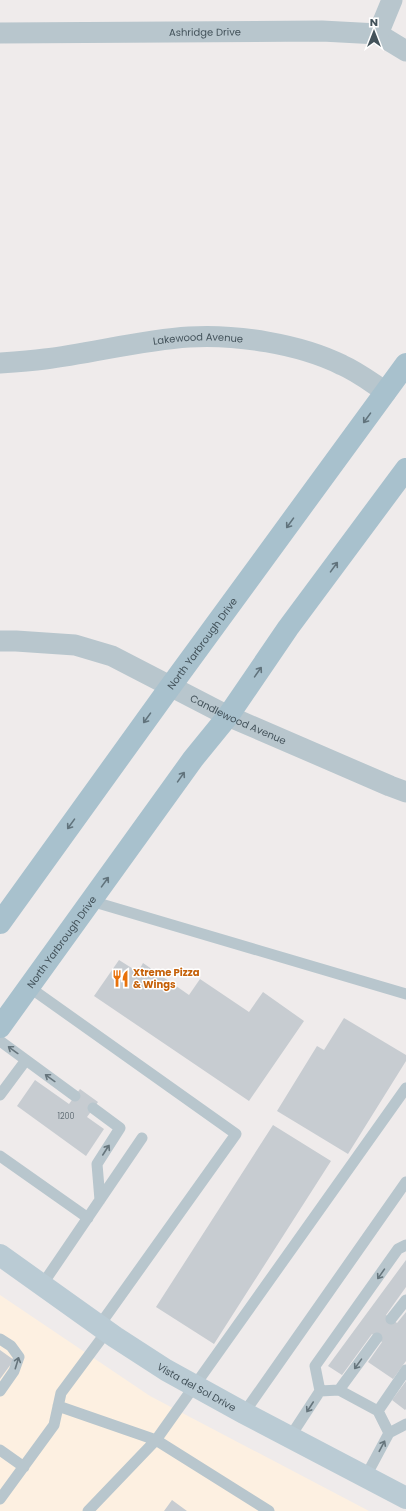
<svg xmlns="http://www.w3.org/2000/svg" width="406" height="1511" viewBox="0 0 406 1511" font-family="Poppins,sans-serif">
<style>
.commercial{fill:#fdf0e1}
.building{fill:#c7ccd1}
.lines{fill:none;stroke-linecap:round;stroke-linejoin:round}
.service{stroke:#b8c6cd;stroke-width:11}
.minor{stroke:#b8c6cd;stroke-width:21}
.secondary{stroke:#bacbd4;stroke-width:22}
.primary{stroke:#a8c1cd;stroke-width:22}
.oneway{stroke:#61737c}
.oneway2{stroke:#66757c}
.labels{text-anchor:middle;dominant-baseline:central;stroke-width:3;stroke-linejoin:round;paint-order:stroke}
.number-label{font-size:8px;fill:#647078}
.street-label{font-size:10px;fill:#43525a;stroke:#fff}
.food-label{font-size:10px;font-weight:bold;fill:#c56008;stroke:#fff;text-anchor:start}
</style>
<rect width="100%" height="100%" fill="#efebeb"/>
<path class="commercial" d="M0,1295L150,1396L369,1511H0Z"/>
<path class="building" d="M119,960L138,972L143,963L189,995L200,979L249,1012L263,992L304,1021L249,1101L94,996Z
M344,1018L406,1055V1061L348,1154L277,1111L317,1046L324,1050Z
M35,1080L69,1104L80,1089L98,1102L87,1117L104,1129L86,1156L17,1106Z
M273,1125L331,1161L214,1344L156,1307Z
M406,1260V1287L386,1315L397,1323L406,1312V1361L393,1379L368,1362L382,1342L372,1334L342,1375L328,1366Z
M0,1350L14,1360L0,1379Z
M406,1381V1409L405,1410L392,1400Z
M172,1500L187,1511H164Z"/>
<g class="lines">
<path class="service" d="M91,901L406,994
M29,987L236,1134L99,1326
M0,1041L75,1096
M0,1095L26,1060
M93,1108L120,1128L97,1164L100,1200
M0,1156L88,1218
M42,1285L142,1138
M391,1319L406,1300
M0,1339L11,1346L19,1357L14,1371L0,1391
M339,1390L377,1338
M320,1391L339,1390L378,1411L389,1433
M58,1406L156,1440L269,1511
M378,1411L406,1370
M244,1413L406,1182
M290,1437L320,1391L315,1366L398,1249L406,1245
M0,1450L24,1467
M366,1476L389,1433L406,1424
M0,1499L54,1425L61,1393L107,1331
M88,1511L156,1440L406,1088"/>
<g class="minor">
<path id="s1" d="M0,33L322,31L378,34L406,51"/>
<path d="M378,34L392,0"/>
<path id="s2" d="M0,363C15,362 30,361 45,359C93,353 141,340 189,337C236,334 300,344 342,365C358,372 372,383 386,392"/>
<path id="s3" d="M0,641H16L75,645L112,656L228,716L390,786L406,792"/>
</g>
<path class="secondary" id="s4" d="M0,1255L115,1337L166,1370L244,1413L406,1498"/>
<g class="primary">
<path id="s5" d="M0,923L170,687L406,364"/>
<path id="s6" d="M0,1027L193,759L228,716L288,628L406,469"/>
</g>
</g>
<defs><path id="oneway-shaft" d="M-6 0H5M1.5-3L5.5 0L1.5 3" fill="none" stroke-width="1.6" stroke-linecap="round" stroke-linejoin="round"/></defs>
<g class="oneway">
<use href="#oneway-shaft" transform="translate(367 418) rotate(126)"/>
<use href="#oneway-shaft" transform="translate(290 523) rotate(126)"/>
<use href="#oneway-shaft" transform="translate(334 567) rotate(-54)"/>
<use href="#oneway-shaft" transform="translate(258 672) rotate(-55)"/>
<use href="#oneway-shaft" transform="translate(147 718) rotate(126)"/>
<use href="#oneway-shaft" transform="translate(181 777) rotate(-55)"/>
<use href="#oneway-shaft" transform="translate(71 824) rotate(126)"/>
<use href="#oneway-shaft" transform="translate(105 882) rotate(-54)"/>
</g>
<g class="oneway2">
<use href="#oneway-shaft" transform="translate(13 1050) rotate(-144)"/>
<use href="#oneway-shaft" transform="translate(50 1078) rotate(-144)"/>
<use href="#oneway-shaft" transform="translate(106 1150) rotate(-57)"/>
<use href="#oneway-shaft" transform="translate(381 1274) rotate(125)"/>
<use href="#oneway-shaft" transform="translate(17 1363) rotate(-73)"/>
<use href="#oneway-shaft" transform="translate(358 1364) rotate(126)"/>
<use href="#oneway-shaft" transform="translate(310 1407) rotate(123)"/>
<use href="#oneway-shaft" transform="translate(382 1446) rotate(-62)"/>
</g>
<defs>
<symbol id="restaurant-bare" viewBox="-9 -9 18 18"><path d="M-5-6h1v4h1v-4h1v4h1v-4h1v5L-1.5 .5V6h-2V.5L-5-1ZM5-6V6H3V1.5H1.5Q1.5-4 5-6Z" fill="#e8710a" stroke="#fff" stroke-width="2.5" paint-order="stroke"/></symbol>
</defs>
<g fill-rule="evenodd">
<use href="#restaurant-bare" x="108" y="966" width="25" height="25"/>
</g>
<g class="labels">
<g class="number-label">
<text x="66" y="1116">1200</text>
</g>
<g class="street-label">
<text stroke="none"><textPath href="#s1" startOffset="205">Ashridge Drive</textPath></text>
<text stroke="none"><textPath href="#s2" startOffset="200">Lakewood Avenue</textPath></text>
<text stroke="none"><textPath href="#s5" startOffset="345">North Yarbrough Drive</textPath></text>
<text stroke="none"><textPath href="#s3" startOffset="255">Candlewood Avenue</textPath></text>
<text stroke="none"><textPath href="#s6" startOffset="105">North Yarbrough Drive</textPath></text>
<text stroke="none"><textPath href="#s4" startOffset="237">Vista del Sol Drive</textPath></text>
</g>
<g class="food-label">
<text x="133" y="972">Xtreme Pizza<tspan x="133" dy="12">&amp; Wings</tspan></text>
</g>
</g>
<g transform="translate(374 32)" stroke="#ffffff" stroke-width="3" paint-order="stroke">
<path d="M0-3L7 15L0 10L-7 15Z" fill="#43525a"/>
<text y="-6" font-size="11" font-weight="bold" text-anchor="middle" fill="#43525a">N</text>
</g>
</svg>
